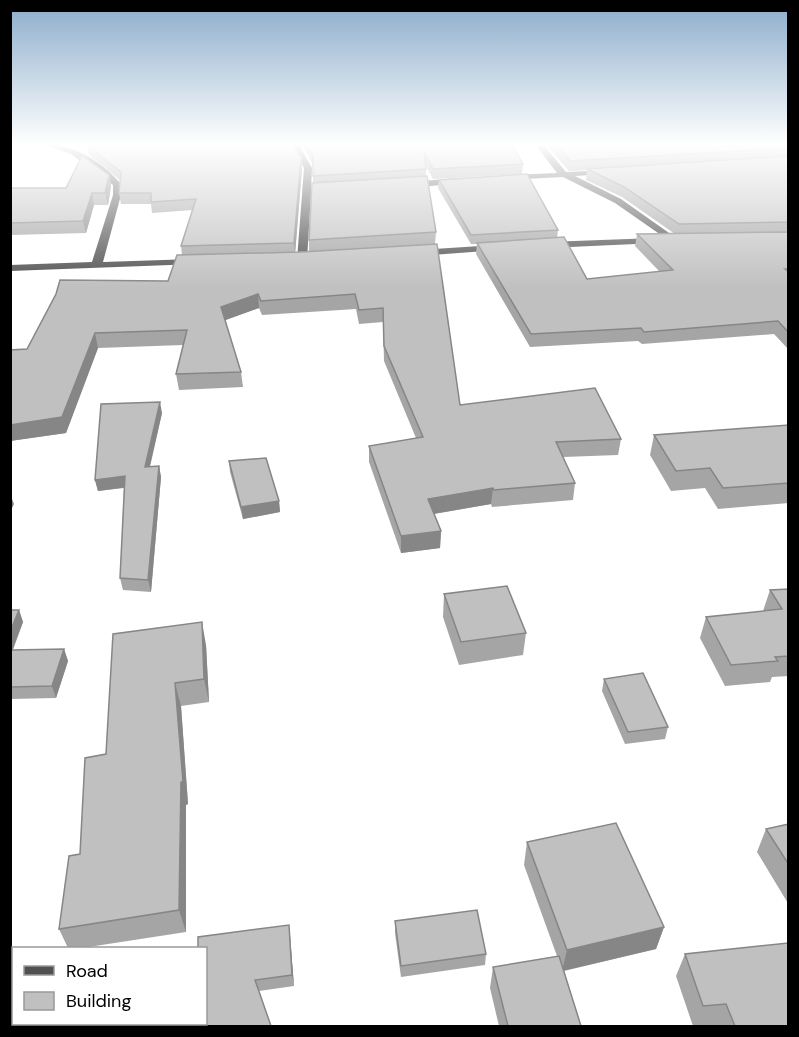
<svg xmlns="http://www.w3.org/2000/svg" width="799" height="1037" viewBox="0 0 799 1037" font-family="'DM Sans',sans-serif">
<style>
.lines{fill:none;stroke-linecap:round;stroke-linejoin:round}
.minor{fill:#505050;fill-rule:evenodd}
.wall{fill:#a5a5a5}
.shaded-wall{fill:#868686}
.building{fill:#c0c0c0;stroke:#868686;stroke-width:1.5}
</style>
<rect width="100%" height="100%" fill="#fff"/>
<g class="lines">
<path class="minor" d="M39,143C72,143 100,160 121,184V195L103,262L193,259L198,262L197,264L10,271V265L92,262L113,195V185L71,154Z
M290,143H298L312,168L311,189L332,187L336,190L332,193L311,194L307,260L302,263L297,260L304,168Z
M534,143H542L566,172L610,170L611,172L607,174L575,176L621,199L679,240L671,242L615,203L563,177L505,180V176L508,175L557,173Z
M458,178L461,179V183L410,188L406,185L410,182Z
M655,238L660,241L658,243L547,248L542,245L547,242Z
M496,245L499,246V250L418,256L413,253L418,250Z"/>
</g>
<path class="wall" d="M301,143H511L523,164L522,174L433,179L426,166V176L436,232L435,244L460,405L621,439L618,455L563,457L575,483L573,500L492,507L491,504L434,514L441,531L440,548L401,553L369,462V446L416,438L384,361L383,322L359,324L356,309L262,315L259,308L225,320L241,372L243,387L179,390L176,374L183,345L98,348L66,433L10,441V350L27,349L168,281L182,255L181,246L193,210L152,213L151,204H121L119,193L120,180L89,155L87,145L301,158L302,169L295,252L309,251V240L313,183V165Z
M545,143H789V350L774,334L642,344L638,341L530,347L476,254L477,244H471L438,188L439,180L558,230L557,238L587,279L660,272L635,246L637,234H675L622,197L586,180L587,170L569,171Z
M109,175L111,186L108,205H94L86,233L10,235V188H66Z
M162,413L150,467L159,466L161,477L151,592L123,590L120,578L124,488L98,491L95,480Z
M789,425V503L718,509L705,488L671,491L650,455L654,435Z
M229,461L279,501L280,512L243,519L230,472Z
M789,589V676L772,677L770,682L725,686L700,638L706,617L763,611L770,590Z
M444,594L526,633L523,655L459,665L443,617Z
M10,610H19L23,622L13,650L64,649L68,661L56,698L10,699Z
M206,645L209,702L181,706L188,804L186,805V932L82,948H68L59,929L80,854L106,754Z
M604,679L668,727L665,739L625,744L602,691Z
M789,824V905L757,852L766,829Z
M527,842L664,927L656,949L564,971L581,1026H499L490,988L493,967L557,956L524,865Z
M395,921L486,954L485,965L401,977L395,933Z
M290,936L294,986L259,991L206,1023Z
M685,954L789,1026H717L716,1025L693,1026L676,976Z"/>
<path class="shaded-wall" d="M301,158L302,169L295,255L294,243Z
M109,175L111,186L108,205L105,193Z
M92,193L94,205L86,233L83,221Z
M258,294L259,308L223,321L221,307Z
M95,333L98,348L66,433L10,441V425Z
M160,402L162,413L147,478L145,467Z
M159,466L161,477L151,592L148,580Z
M125,476L128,487L98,491L95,480Z
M493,488L491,504L427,515L428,499Z
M10,494L14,504L10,512Z
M279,501L280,512L243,519L241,507Z
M441,531L440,548L401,553V536Z
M19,610L23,622L10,656V632Z
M202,622L206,645L209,702L204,679Z
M64,649L68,661L56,698L52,686Z
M175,683L181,706L188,804L186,805V932L179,910L181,782Z
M289,925L290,936L294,986L292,975Z
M664,927L656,949L562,971L567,950Z"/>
<path class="building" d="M88,143H292L301,158L294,243L181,246L196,199L151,202V193H119L121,172L87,145Z
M306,143H511L523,164L433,169L424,152L426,169L313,176V157Z
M555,143H789V148L570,161Z
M82,156L109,175L105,193H92L83,221L10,223V188H66Z
M789,156V222L679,224L624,187L587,169Z
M527,174L558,230L471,235L439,180Z
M427,176L436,232L309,240L312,183Z
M789,232V269H785L789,272V333L778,321L644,332L641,328L531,334L477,243L564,237L587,279L673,270L637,234Z
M437,244L460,405L595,388L621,439L556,442L575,483L494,490L493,488L428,499L441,531L401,536L369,446L423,437L384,346L383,308L359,310L355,294L261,301L258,294L221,307L241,372L176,374L187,330L95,333L62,417L10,425V350L27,349L56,294L60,280L168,281L177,255L301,252Z
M160,402L145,467L159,466L148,580L120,578L125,476L95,480L101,404Z
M789,425V483L723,488L710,468L676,471L654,435Z
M266,458L279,501L241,507L229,461Z
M507,586L526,633L461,642L444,594Z
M789,589V656L775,657L778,661L731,665L706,617L782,609L770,590Z
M10,610H19L10,632Z
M202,622L204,679L175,683L183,782H181L179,910L59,929L69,856L80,854L85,758L106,754L113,634Z
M64,649L52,686L10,687L11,650Z
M643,673L668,727L628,732L604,679Z
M616,823L664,927L567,950L527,842Z
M789,824V865L766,829Z
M477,910L486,954L401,966L395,921Z
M289,925L292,975L255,980L271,1026H178L192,1023H206V948H198V937Z
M788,943L789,1026H735L726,1004L703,1006L685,954Z
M559,956L581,1026H508L493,967Z"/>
<linearGradient id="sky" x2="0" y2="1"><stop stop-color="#8aabca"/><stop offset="0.5" stop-color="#fff"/><stop offset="1" stop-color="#fff" stop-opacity="0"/></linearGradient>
<rect width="799" height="288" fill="url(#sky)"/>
<rect width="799" height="1037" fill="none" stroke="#000000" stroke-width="24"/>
<rect x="12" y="947" width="195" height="78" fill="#ffffff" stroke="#999999" stroke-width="1.5"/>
<rect x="24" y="966" width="30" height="9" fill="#505050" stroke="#999999" stroke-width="1.5"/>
<text x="66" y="977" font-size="18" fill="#000000">Road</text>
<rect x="24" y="992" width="30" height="18" fill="#c0c0c0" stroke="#999999" stroke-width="1.5"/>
<text x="66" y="1007" font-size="18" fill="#000000">Building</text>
</svg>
